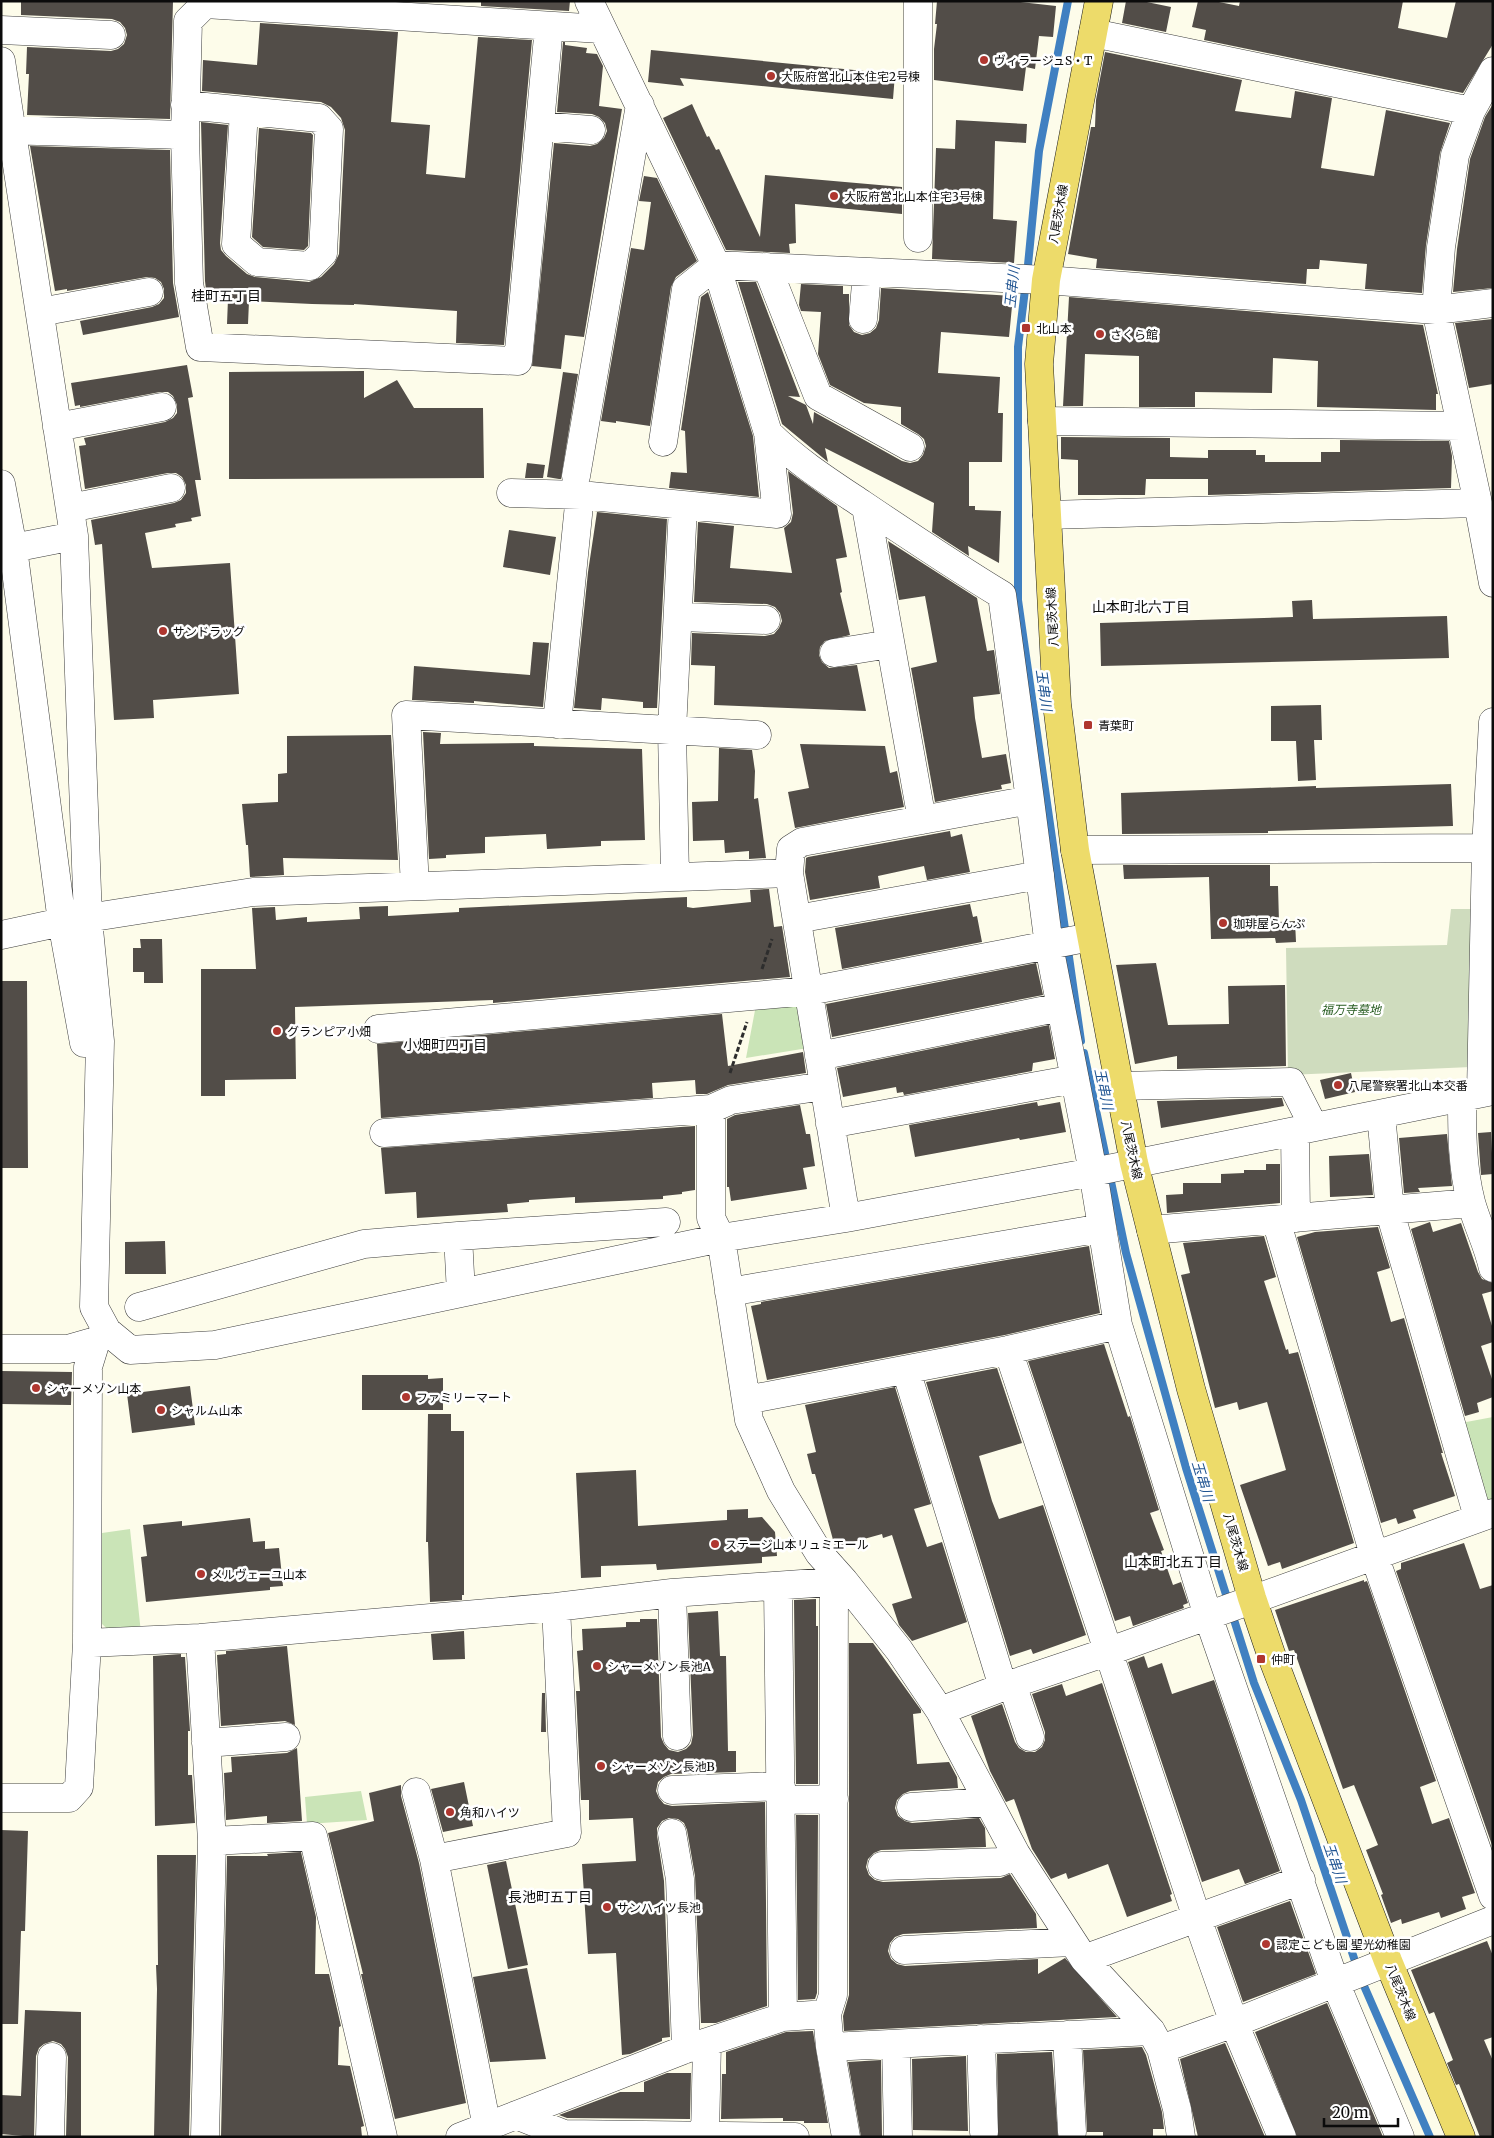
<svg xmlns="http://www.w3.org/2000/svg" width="1494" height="2138" viewBox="0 0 1494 2138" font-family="Merriweather,'Noto Sans JP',serif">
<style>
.green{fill:#cae4b7}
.cemetery{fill:#cfdcbe}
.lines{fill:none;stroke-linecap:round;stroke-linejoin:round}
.stream{stroke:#4080c1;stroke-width:8}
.building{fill:#524d48}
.minor-casing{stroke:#3e3e3e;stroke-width:29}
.major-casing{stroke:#1c1c1c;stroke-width:29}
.path{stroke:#2d2d2d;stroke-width:3;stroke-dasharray:5 2.5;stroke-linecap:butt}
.minor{stroke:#fff;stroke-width:28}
.major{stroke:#eddb6a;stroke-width:28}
.poi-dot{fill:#af362f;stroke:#fff;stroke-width:2}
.labels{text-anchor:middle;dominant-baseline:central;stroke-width:5;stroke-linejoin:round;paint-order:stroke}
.poi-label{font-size:12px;fill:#0b0b0b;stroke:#fff;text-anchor:start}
.street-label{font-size:12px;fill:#0b0b0b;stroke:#fff}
.park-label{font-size:12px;font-style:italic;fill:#275c21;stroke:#fff}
.water-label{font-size:14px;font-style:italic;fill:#1f5391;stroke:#fff}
.neighbourhood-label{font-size:14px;fill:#0b0b0b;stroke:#fff}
</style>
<rect width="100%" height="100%" fill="#fdfcea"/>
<path class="green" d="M800,1000L808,1048L746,1058L756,1005Z
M1493,1417V1501L1492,1502L1483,1498L1461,1423Z
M130,1529L141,1633L114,1635L102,1624V1533Z
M361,1791L367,1820L307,1824L305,1797Z"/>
<path class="cemetery" d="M1451,909H1473L1471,1067L1288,1075L1286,948L1447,945Z"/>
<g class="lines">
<path class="stream" d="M1068,1L1039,151L1028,265L1018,347V600L1081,1041
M1084,1053L1126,1253L1186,1468L1254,1683L1301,1800L1361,1979L1430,2137"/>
</g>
<path class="building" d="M21,1H173L170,119L27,115L29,74H26L27,47L111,51L118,49L124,44L127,35L125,28L120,22L112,19L21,15Z
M481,1H570L569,11L481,6Z
M937,1H1011L1056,6L1053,37L1039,36L1035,69L1026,67L1023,91L934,80V49L937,24H935Z
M1126,1H1142L1171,7L1166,32L1122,23Z
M1198,1H1214L1239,6L1240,1H1403L1398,28L1447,38L1456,1H1493V44L1463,93L1204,40L1206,30L1192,27Z
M260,23L398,32L391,122L430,125L426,174L465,178L478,37L532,40L504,345L456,343L457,311L354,304V305L312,304L249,301L248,324H227L228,299L207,298L205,281L201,122L228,125L220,243L221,250L226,256L247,274L255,277L309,282L321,277L334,264L339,254L345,130L341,118L331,107L321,102L202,91L203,60L257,65Z
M563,42H565V45L587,48L586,53L597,54L603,66L599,106L622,109L584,337L565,335L561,369L532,366L554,143L590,146L597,144L604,138L607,131L605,123L599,117L592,114L557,112Z
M651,50L895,74L893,99L680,78L684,86L648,82Z
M1105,52L1242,80L1235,111L1291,118L1295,91L1332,98L1321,168L1374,176L1386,110L1450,123L1440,153L1426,245L1422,293L1365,289L1367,264L1320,260L1319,269H1307L1306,284L1096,268L1097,259L1068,254L1091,127H1095L1096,100Z
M692,104L707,137L709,136L716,150L719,149L760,237L765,175L902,187V214L795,204L796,243L789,244L790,253L726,250L663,118Z
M1493,104V288L1453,292L1457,249L1470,159L1485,117Z
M956,120L1027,124L1026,143L995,141L993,219L1017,221L1014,263L932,259L936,148L955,149Z
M259,128L311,133L313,135L308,246L304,250L263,247L252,237Z
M30,146L170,150L173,283L179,317L83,335L80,321L152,307L159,304L164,298V289L161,282L155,278L147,277L67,291V289L55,291Z
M644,176L657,178L697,261L676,277L671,287L650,426L616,421V423L601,421L631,248L644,250L645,245L651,202L639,201Z
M738,282H756L800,397L788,396L806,405L813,424L814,412L902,461L910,463L918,461L923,455L926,446L924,439L918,434L901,424V407L864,403L830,385L818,354L821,312L801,311L799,305L801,284L843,286V294H849V325L854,332L862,335L870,333L876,328L879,320L881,288L1013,296L1009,337L941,332L938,373L1000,377L998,413H1003L1002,462H969V506H975V510L1001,511L999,563L968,546L969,556L932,532L934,503L825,448L828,462L782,424Z
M708,292L753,436L759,497L669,488L671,472L687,473L685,431L681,430L701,297Z
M1069,297L1423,325L1438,394H1436V410L1317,407L1318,361L1273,358L1272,393L1195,392V407H1139V356L1085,354L1083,406H1063Z
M1493,319V384L1469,388L1455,323Z
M187,365L193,397L188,398L201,480H195L201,516L191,518L192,521L175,524L176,527L145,533L152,568L230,563L239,694L153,700L154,718L114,720L102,544L95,545L91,520L174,503L181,500L186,493V485L182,477L176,473H168L85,489L79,446L86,445L84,438L165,422L173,418L177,413V405L173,396L168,392H160L80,407V405L75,406L71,383Z
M364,371V398L397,380L414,408H483L484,478L229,479V372Z
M563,372L578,374L561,479H559L547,477Z
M1061,437L1170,438V457L1208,458V450H1256V455H1265V462H1321V452H1340V440L1449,441L1452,456L1451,488L1208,495V479H1146L1145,495H1078V460L1061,459Z
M527,463L545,465L543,478H525Z
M788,471L837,506L847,557L836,559L842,592L840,593L850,635L825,641L820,647L819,655L822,662L829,668L857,665L866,711L714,705L715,666L691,665L692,633L765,636L774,634L779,628L782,621L780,613L775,607L767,604L694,602L698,522L734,526L730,568L792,573L784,528L791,522L793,513Z
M597,512L667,519L657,708H643V702L602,698L601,710L574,708L588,572Z
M509,530L556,537L550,575L503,567Z
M888,541L977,598L987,651L994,650L1000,694L973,697L975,718L982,758L1006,754L1011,783L1001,785L1002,789L935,802L911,668L937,662L925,596L899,600Z
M1312,600L1313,619L1447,616L1449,658L1101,666L1100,623L1293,617L1292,601Z
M533,642L549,643L543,707L474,701V703L412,700L414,666L530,675Z
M1321,705L1322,740H1314L1316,780L1298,781L1296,741H1271V706Z
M423,732L441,733L440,744L534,743V746L642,749L645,840L601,841V846L547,849L546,834L485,837V853L446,855V858L429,859Z
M391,735L398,860L283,858L284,875L250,877L248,845H246L242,804L278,802V774L287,773V736Z
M800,744L885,746L890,773L897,771L904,807L795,828L788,792L809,788Z
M719,748L752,750L755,771L754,799L758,798L766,858L749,859V851L725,853L724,840L693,841L692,802L718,801Z
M1451,784L1453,826L1268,831V833L1122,834L1121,793L1316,786V788Z
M950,831L951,837L962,834L970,872L927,880L924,866L878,876L880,888L810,900L805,872L806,858L808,857Z
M1123,865H1270V886H1278L1279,922L1295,921L1296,942L1276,943L1275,938L1211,939L1209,877L1124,879Z
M769,889L774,927L782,926L790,977L493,1003V1000L295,1007L296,1079L225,1080V1096H201V969H256L252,908L275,907L276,920L307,917V922L360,919L359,907L388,906V916L459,912V908L687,897V907L693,908L751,902L750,890Z
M970,904L973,917L977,916L982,942L842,969L835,928Z
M140,939H162L163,983H144V972H133V948H141Z
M1036,963L1043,995L832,1037L826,1004Z
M1156,963L1168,1025L1229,1024L1228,986L1285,985L1286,1066L1177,1069V1056L1135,1064L1116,965Z
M1,981H27L28,1168H1Z
M722,1014L728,1066L803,1052L806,1073L728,1085L707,1094H696L695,1080L652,1083L653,1098L381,1118L377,1044Z
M1049,1025L1055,1059L1033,1063L1032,1071L904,1095L903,1092L897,1093L896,1087L843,1097L837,1068Z
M1351,1073L1355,1092L1325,1099L1320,1080Z
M1282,1098L1284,1106L1161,1128L1157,1101Z
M1037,1102L1038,1106L1060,1102L1066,1132L1020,1140L1019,1138L915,1157L909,1125Z
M800,1105L806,1134H810L815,1166L803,1168L807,1189L731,1201L729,1187H727V1119L735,1115Z
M695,1126V1190L682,1192V1194L663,1196V1199L575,1203V1197L529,1200V1202L507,1204L508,1212L417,1218L416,1192L385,1194L381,1148Z
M1491,1132L1493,1174L1481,1175L1478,1133Z
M1447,1134L1452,1186L1418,1188L1420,1192L1404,1193L1399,1138Z
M1369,1154L1373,1195L1330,1197L1329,1156Z
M1266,1164H1280V1203L1167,1213L1166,1195L1183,1194V1183H1221V1174L1244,1173V1170H1266Z
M1430,1222L1433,1232L1461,1223L1478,1272L1482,1279L1493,1283V1291L1482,1294L1493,1329V1342L1481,1346L1493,1382V1397L1477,1403L1479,1412L1465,1416L1411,1229Z
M1378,1227L1390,1268L1377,1272L1391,1322L1404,1318L1443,1453H1441L1455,1496L1413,1510L1416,1518L1398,1524L1396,1518L1381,1523L1297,1237L1315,1232Z
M1264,1236L1276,1277L1264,1281L1286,1350L1288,1349L1289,1354L1298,1352L1354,1543L1282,1569L1280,1562L1268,1566L1240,1485L1286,1470L1267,1402L1239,1410L1237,1402L1215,1408L1181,1275L1190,1273L1183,1243Z
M165,1241L166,1274H125V1242Z
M1089,1246L1100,1313L1005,1335L767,1380L751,1306L761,1304V1302Z
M1104,1344L1128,1417L1130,1416L1159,1510L1150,1513L1164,1550L1161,1551L1173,1585L1181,1582L1188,1603L1183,1605L1184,1608L1133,1626L1130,1616L1115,1621L1028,1361Z
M997,1368L1022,1443L979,1456L992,1501L999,1519L1043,1505L1086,1635L1033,1654L1031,1649L1010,1656L926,1382Z
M1,1371L72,1372L71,1405L1,1404Z
M362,1375H428V1379L443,1378V1410H362Z
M190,1386L195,1425L132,1433L127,1394Z
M895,1387L931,1504L914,1509L927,1547L942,1542L967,1622L912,1641L899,1625L892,1604L912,1598L892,1535L883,1538L882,1534L835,1547L815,1474H812L807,1454L816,1452L805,1405Z
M428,1414H451V1431H464V1595H462V1600L430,1602L428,1542H426Z
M636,1470L638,1526L727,1520V1510L748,1509V1518L762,1517L775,1532L777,1556L762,1557V1563L657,1570L656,1564L601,1566V1577L581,1578L576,1473Z
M250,1518L253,1542L265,1541V1549L279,1548L283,1586L270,1587V1590L146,1602L141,1557L147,1556L143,1525L182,1521V1526Z
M1464,1543L1480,1589L1493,1585L1492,1845L1396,1571L1401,1569V1563Z
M1364,1580V1582L1367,1581L1436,1781L1420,1787L1432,1824L1449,1818L1475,1893L1462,1897L1466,1909L1441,1918L1439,1912L1402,1924L1401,1919L1391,1923L1381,1895L1383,1894L1366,1850L1378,1845L1354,1785L1343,1789L1294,1650L1289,1651L1275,1610Z
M816,1599V1626H818V1784H796L794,1600Z
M718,1611L720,1656H726L728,1751H736V1772L671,1774L664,1777L658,1782L656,1791L659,1798L664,1804L672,1806L765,1802L767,2006L716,2023H701L695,1876L687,1830L684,1823L678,1819L669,1818L662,1821L657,1828V1835L664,1881L670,2037L662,2038V2041L630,2054L622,2055L616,1953L588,1954L582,1864L636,1861L633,1818L589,1820V1800H581L576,1691H580L577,1651L583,1650L582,1629L626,1627V1622H640V1619H657L661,1737L664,1744L669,1750L678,1752L686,1749L691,1744L693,1735L688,1613Z
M464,1631L465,1659L433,1660L431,1634Z
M849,1643H873L921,1710V1713L913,1714L917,1764L949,1762L957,1777L958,1788L910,1791L903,1794L897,1800L895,1808L898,1816L905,1821L912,1823L979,1818L985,1828L986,1847L881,1850L874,1853L868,1859L866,1867L869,1875L875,1880L883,1882L1001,1878L1010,1874L1036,1914L1037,1928L903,1934L895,1937L890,1943L888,1951L891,1959L897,1964L905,1966L1038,1959V1974L1065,1958L1117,2017L844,2031L843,2016L849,1995Z
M287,1646L295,1725L285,1721L221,1726L217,1655L226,1654V1651Z
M181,1654V1657H185L190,1731H188V1775H192L195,1823L155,1826L153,1656Z
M1144,1656L1148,1668L1162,1663L1172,1694L1214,1680L1280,1871L1245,1884L1239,1869L1202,1882L1128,1662Z
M1102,1683L1172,1894L1170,1895L1172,1901L1127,1917L1108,1864L1068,1879L1066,1873L1051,1879L1032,1849L1014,1799L1006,1802L990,1771L971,1716L1002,1704L1015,1742L1019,1748L1026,1752H1035L1042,1747L1045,1740V1732L1032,1694L1062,1684L1066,1696Z
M542,1693H545L546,1732H541Z
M297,1748L302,1821L267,1823V1816L226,1820L224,1773L232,1772L231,1757L287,1753Z
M464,1782L473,1826L443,1832L431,1789Z
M401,1785V1796L419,1863L466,2103L395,2119L361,1974H363L328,1833L374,1821L369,1793Z
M796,1815H818L817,1993L815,1999L798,2000Z
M1,1830L28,1831L25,1931H21L18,2024H1Z
M301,1852L316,1917L315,1974H329L341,2026L339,2027L338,2065L350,2066L364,2126L361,2127L362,2137H221L227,1856H268L267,1854Z
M157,1855H196L189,2137H154L157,1989L156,1965H158Z
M506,1861L528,1965L508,1969L487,1865Z
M1290,1901L1316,1974L1243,2002L1217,1927Z
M1487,1941L1493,1956V2037L1484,2040L1493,2061V2137H1480L1459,2084L1456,2085L1447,2063L1453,2060L1434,2012L1429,2014L1411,1970Z
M527,1968L546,2059L490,2062L473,1977Z
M1327,2003L1383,2137H1297L1255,2032Z
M25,2010L81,2012V2137H66L68,2057L65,2049L61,2044L53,2041L44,2044L39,2048L36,2056L34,2137L1,2134V2095L21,2096Z
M813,2031L828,2123H804V2121H783V2118L721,2119L722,2074H726V2052L786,2032Z
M1225,2043L1265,2137H1198L1180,2059Z
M1142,2047L1146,2055L1162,2112L1164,2129H1153V2137H1103V2132H1087L1083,2050Z
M1052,2052L1058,2137H998L997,2054Z
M966,2056L968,2131L913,2130L912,2059Z
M881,2060L882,2137H861L848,2062Z
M667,2073H691L690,2119L567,2118L559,2115L620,2092H644V2082Z"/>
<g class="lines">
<defs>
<path id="minor" d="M589,1L716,265L768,433C796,461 829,482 862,504C908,535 954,566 1002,595L1030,800L802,842L791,849L789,873
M918,1V238
M1,30L111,35
M1093,33L1471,111
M1,61L74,536L88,919L100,1041L94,1307L107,1331L130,1350L215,1345L721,1238L846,1218L1093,1172L1493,1091
M1493,71L1471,111L1455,155L1441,247L1436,310L1478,503L1493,583
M185,105L319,118L329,129L323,253L310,266L257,262L236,244L244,111
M540,126L591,130
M1,130L185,135L188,21L205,4L601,29
M185,135L189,283L200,347L518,361L549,26
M767,267L818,396L910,447
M40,312L149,292
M863,319L867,272
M1042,421L1461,426
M57,427L162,407
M663,442L686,289L716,265L1046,280L1436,310L1493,303
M576,476L640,105
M1,484L13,548L62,922L84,1043
M511,493L580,495L777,514L768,433
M866,507L922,820
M70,508L171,488
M1047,515L1478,503
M13,548L74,536
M678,617L766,620
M834,653L890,644
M557,724L580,495
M1030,800L1049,946L1093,1172L1118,1325L1208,1616L1335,1982L1400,2137
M1075,850L1486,848
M675,877L672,730L683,506
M415,886L406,715L757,735
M797,919L1040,875
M1,935L62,922L253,892L789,873L846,1218
M378,1029L809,991L1091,937
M819,1056L1061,1007
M1119,1086L1291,1082L1314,1127
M1481,1093L1486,848L1493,722
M1462,1097C1462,1133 1462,1167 1471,1202C1477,1224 1488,1245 1493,1268
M711,1109L731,1100L824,1086
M1381,1114L1390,1212L1478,1517
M830,1124L1075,1079
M1295,1131L1296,1218
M384,1133L711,1109V1218L721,1238L749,1420L781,1491L819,1553L844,1581L899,1650L940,1711L1016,1854L1084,1959L1151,2031L1161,2049L1177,2109L1181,2137
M1276,1220L1374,1555L1493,1896
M1151,1230L1471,1203
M458,1236L461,1293
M729,1292L1102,1228
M139,1307L364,1244L458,1236L666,1222
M1,1349H68L96,1341
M1008,1350L1197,1918L1234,2023L1282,2137
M906,1370L1003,1687
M746,1400L1008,1350L1118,1325
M834,1582L833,1995L827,2014L830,2047L846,2137
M778,1587L783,2017
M672,1593L677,1736
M200,1638L212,1841L205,2137
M87,1643L200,1638L556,1607L672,1593L844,1581
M1012,1684L1030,1737
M940,1711L1003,1687L1107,1652L1493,1513
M206,1743L286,1737
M672,1790L781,1786
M416,1792L434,1859
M1,1798H69L79,1787L87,1643L88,1367L96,1341L107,1331
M781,1800L834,1799
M911,1807L988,1802
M672,1833L680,1879L686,2049
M212,1841L313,1836L383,2137
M882,1866L1000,1862L1016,1854
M904,1950L1072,1942
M1084,1959L1301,1880
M1067,2035L1072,2132
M981,2039L984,2132
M896,2044L898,2137
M830,2047L1151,2031
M1161,2049L1234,2023L1493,1920
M516,2115L564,2134L795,2137
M487,2127L434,1859L567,1833L556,1607
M705,2136L707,2042
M50,2137L52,2057
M460,2137L686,2049L783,2017L827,2014"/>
<path id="major" d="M1099,1L1046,280L1039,364L1057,704L1075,850L1134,1163L1191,1389L1252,1598L1271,1654L1388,1961L1461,2137"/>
</defs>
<use href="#minor" class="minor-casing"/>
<use href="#major" class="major-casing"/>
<path class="path" d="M762,969L772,939
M730,1073L747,1022"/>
<use href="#minor" class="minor"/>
<use href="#major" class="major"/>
</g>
<g class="poi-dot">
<circle cx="984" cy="60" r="5"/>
<circle cx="771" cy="76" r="5"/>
<circle cx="834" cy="196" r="5"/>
<rect x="1021" y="323" width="10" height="10" rx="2.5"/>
<circle cx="1100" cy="334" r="5"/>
<circle cx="163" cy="631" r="5"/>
<rect x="1083" y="720" width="10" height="10" rx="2.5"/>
<circle cx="1223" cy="923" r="5"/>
<circle cx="277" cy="1031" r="5"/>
<circle cx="1338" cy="1085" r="5"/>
<circle cx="36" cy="1388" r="5"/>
<circle cx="406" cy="1397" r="5"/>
<circle cx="161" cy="1410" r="5"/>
<circle cx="715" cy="1544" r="5"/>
<circle cx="201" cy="1574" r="5"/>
<rect x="1256" y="1654" width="10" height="10" rx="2.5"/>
<circle cx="597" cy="1666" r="5"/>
<circle cx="601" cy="1766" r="5"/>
<circle cx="450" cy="1812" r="5"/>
<circle cx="607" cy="1907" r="5"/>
<circle cx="1266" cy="1944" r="5"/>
</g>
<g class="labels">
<g class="poi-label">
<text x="994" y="60">ヴィラージュS・T</text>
<text x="781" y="76">大阪府営北山本住宅2号棟</text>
<text x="844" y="196">大阪府営北山本住宅3号棟</text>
<text x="1036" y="328">北山本</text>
<text x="1110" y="334">さくら館</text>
<text x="173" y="631">サンドラッグ</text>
<text x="1098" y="725">青葉町</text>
<text x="1233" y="923">珈琲屋らんぷ</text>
<text x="287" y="1031">グランピア小畑</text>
<text x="1348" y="1085">八尾警察署北山本交番</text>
<text x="46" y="1388">シャーメゾン山本</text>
<text x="416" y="1397">ファミリーマート</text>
<text x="171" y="1410">シャルム山本</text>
<text x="725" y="1544">ステージ山本リュミエール</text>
<text x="211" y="1574">メルヴェーユ山本</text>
<text x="1271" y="1659">仲町</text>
<text x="607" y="1666">シャーメゾン長池A</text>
<text x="611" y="1766">シャーメゾン長池B</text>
<text x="460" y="1812">角和ハイツ</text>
<text x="617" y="1907">サンハイツ長池</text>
<text x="1276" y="1944">認定こども園 聖光幼稚園</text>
</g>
<g class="street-label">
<text transform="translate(1058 214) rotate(-80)">八尾茨木線</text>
<text transform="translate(1052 617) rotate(-93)">八尾茨木線</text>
<text transform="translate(1132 1150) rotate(78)">八尾茨木線</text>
<text transform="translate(1236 1542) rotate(74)">八尾茨木線</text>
<text transform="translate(1401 1992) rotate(68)">八尾茨木線</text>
</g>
<g class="park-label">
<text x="1351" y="1009">福万寺墓地</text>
</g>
<g class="water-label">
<text transform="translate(1012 287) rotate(-84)">玉串川</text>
<text transform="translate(1044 690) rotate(82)">玉串川</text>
<text transform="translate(1104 1089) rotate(78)">玉串川</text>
<text transform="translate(1203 1481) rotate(73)">玉串川</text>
<text transform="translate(1335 1863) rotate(71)">玉串川</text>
</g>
<g class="neighbourhood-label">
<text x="226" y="296">桂町五丁目</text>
<text x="1141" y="607">山本町北六丁目</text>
<text x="445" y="1045">小畑町四丁目</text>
<text x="1173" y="1562">山本町北五丁目</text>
<text x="550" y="1897">長池町五丁目</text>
</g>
</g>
<rect width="1494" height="2138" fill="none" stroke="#0b0b0b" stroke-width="5"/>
<path d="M1324 2118v8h74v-8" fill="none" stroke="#0b0b0b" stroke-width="2.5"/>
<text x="1332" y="2118" font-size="15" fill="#0b0b0b" stroke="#ffffff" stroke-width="4" paint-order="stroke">20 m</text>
</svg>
